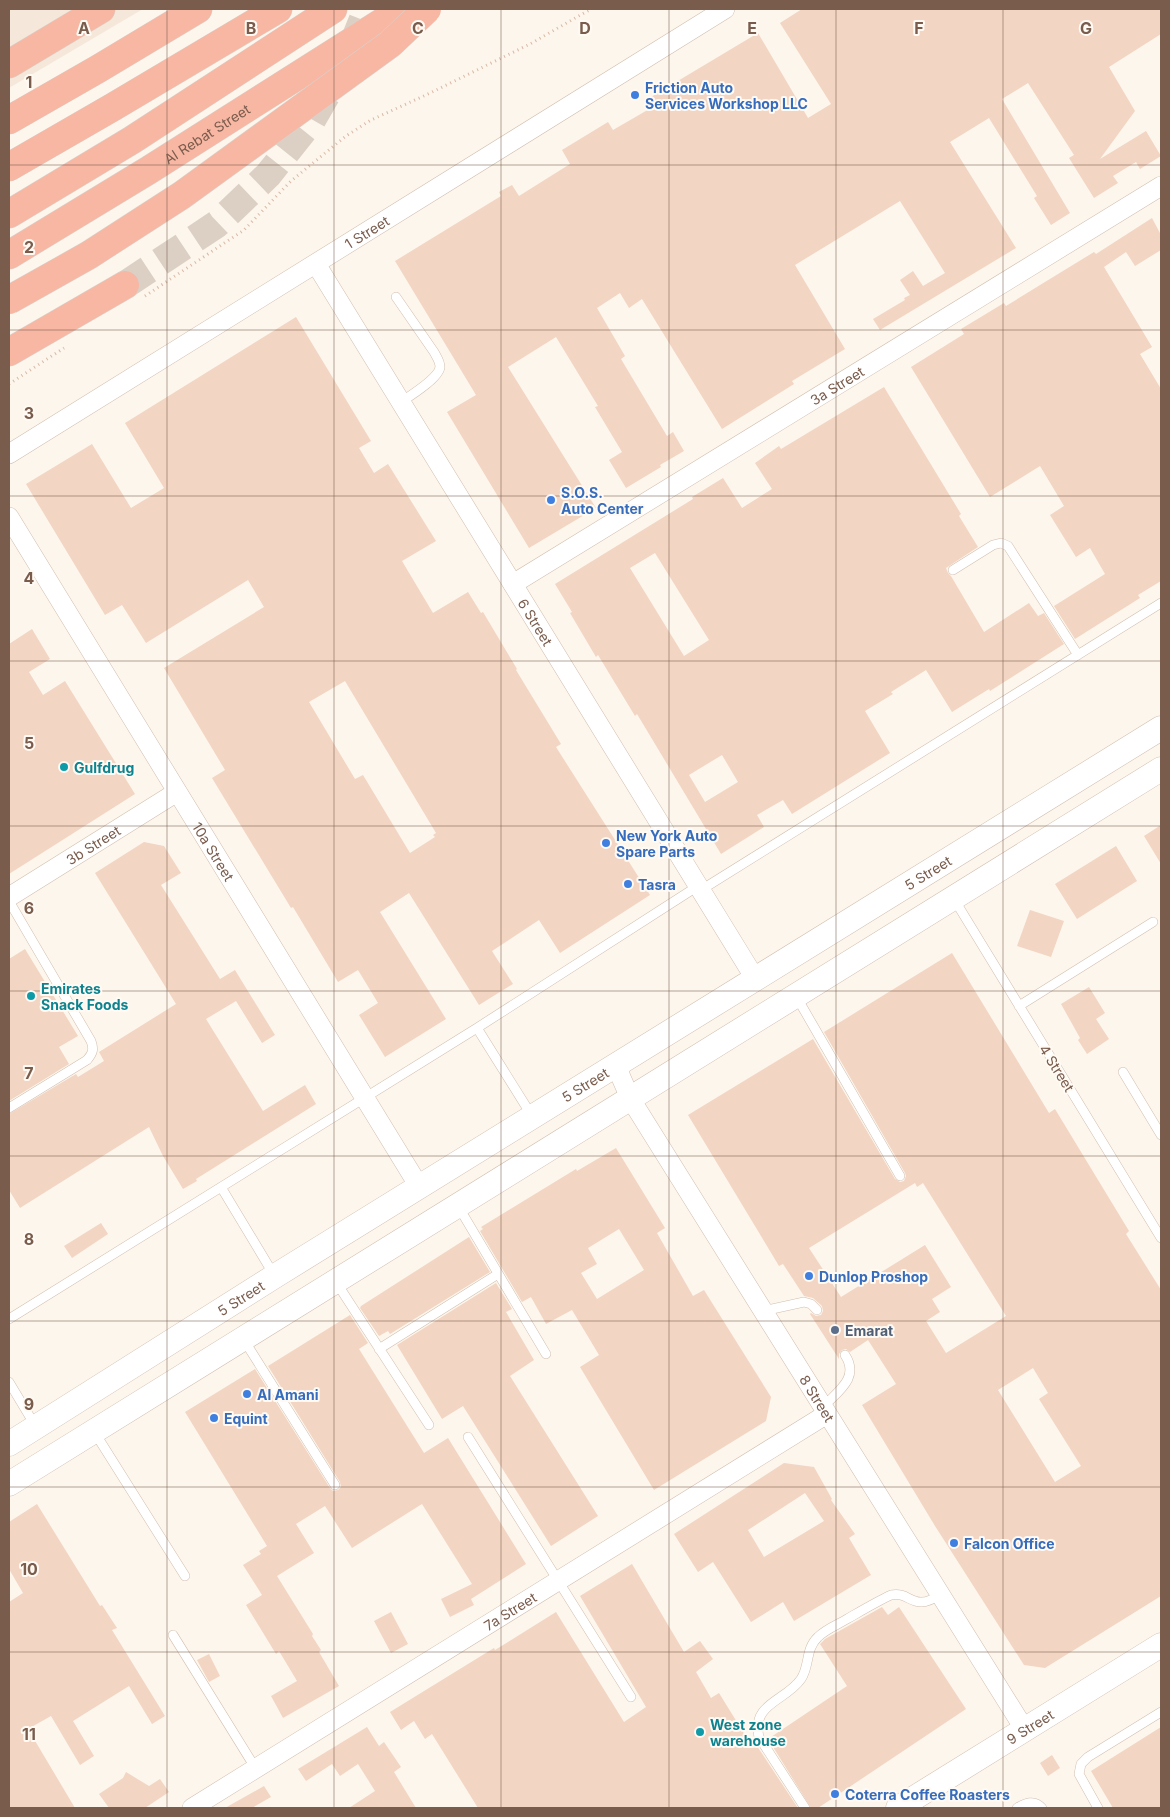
<svg xmlns="http://www.w3.org/2000/svg" width="1170" height="1817" viewBox="0 0 1170 1817" font-family="Inter,sans-serif">
<style>
.residential{fill:#f5e8da}
.building{fill:#f3d5c3;fill-rule:evenodd}
.lines{fill:none;stroke-linecap:round;stroke-linejoin:round}
.motorway-tunnel{stroke:#dcd0c4;stroke-width:28;stroke-dasharray:28 14;stroke-linecap:butt}
.service-casing{stroke:#d1beb0;stroke-width:10}
.minor-casing{stroke:#d1beb0;stroke-width:20}
.tertiary-casing{stroke:#d1beb0;stroke-width:25}
.motorway-casing{stroke:#dad1cd;stroke-width:29}
.path{stroke:#d9b8a5;stroke-width:3;stroke-dasharray:1 4;stroke-linecap:butt}
.service{stroke:#fff;stroke-width:9}
.minor{stroke:#fff;stroke-width:19}
.tertiary{stroke:#fff;stroke-width:24}
.motorway{stroke:#f7b7a3;stroke-width:28}
.motorway-bridge-casing{stroke:#dad1cd;stroke-width:29;stroke-linecap:butt}
.motorway-bridge{stroke:#f7b7a3;stroke-width:28}
.grid{fill:none;stroke:#7a5c4d;stroke-width:1;stroke-opacity:0.55}
.shop-dot{fill:#3f7fe0;stroke:#fffaf3;stroke-width:2}
.culture-dot{fill:#0f9aa8;stroke:#fffaf3;stroke-width:2}
.service-dot{fill:#5c6f8a;stroke:#fffaf3;stroke-width:2}
.labels{text-anchor:middle;dominant-baseline:central;stroke-width:4;stroke-linejoin:round;paint-order:stroke}
.shop-label{font-size:14px;font-weight:bold;fill:#366cbe;stroke:#fffaf3;text-anchor:start}
.street-label{font-size:14px;fill:#7a5c4d;stroke:#fffaf3}
.culture-label{font-size:14px;font-weight:bold;fill:#0d838f;stroke:#fffaf3;text-anchor:start}
.service-label{font-size:14px;font-weight:bold;fill:#4e5e75;stroke:#fffaf3;text-anchor:start}
.grid-label{font-size:16px;text-anchor:middle;font-weight:bold;fill:#7a5c4d;stroke:#fffaf3;stroke-width:4;stroke-linejoin:round;paint-order:stroke}
</style>
<rect width="100%" height="100%" fill="#fdf6ec"/>
<path class="residential" d="M9,9H143L9,88Z"/>
<path class="building" d="M802,9H1161V34L1109,67L1135,111L1100,159L1146,131L1161,156L1140,169L1136,162L1113,176L1118,183L1094,198L1069,158L1074,155L1028,83L1002,99L1070,213L1051,225L1034,198L1037,196L989,118L950,142L1016,248L880,330L873,319L905,300L904,298L910,295L900,280L913,271L923,286L945,273L900,201L795,265L845,349L792,381L794,384L722,429L642,299L629,308L620,293L597,308L625,356L621,359L667,436L673,432L684,451L660,465L661,467L626,488L609,460L622,452L595,407L598,406L556,337L508,367L596,508L529,548L447,412L476,395L395,261L501,196L499,192L512,185L519,196L570,164L562,150L608,122L613,130L651,108L646,100L758,33L808,118L831,104L780,23Z
M1152,218L1161,235V250L1135,266L1126,252L1104,267L1152,347L1140,354L1161,389V581L1138,595L1140,598L1075,639L1054,606L1105,574L1090,548L1076,557L1050,515L1064,506L1040,466L990,497L911,367L964,334L961,329L1004,303L1006,306L1094,252L1096,254Z
M296,317L371,441L359,448L374,473L388,464L436,541L402,561L433,613L468,592L481,613L483,612L517,669L516,670L561,744L556,747L650,895L560,953L539,920L492,951L513,984L479,1005L409,893L380,912L446,1019L385,1057L359,1015L378,1003L358,970L338,982L293,907L291,908L212,778L225,770L164,668L264,607L248,580L146,643L122,605L105,615L26,484L92,444L131,508L164,488L125,423ZM345,681L436,833L433,835L435,837L410,853L363,775L355,779L309,702Z
M884,387L961,514L959,516L978,547L946,568L948,573L951,576L984,632L1029,603L1038,616L1044,613L1064,644L990,691L989,689L952,712L926,670L891,692L893,694L865,711L890,753L792,814L783,800L757,815L764,827L721,854L637,714L635,716L598,655L596,657L570,613L572,612L555,584L693,499L692,497L723,478L742,508L772,489L755,463L779,446L781,449ZM655,553L709,640L684,656L630,568ZM722,755L738,782L705,802L689,775Z
M32,629L50,659L29,672L43,695L65,681L135,794L9,874V644Z
M1161,825V864L1144,836Z
M144,842L164,846L181,873L161,885L220,979L235,970L275,1035L262,1043L236,1001L206,1019L263,1111L305,1085L316,1104L196,1179L197,1181L183,1189L163,1156L149,1127L20,1208L9,1190V1114L76,1074L78,1077L104,1061L99,1052L176,1004L95,873Z
M1116,846L1137,881L1077,919L1055,884Z
M1030,910L1064,921L1051,957L1017,946Z
M25,949L78,1036L59,1047L69,1064L9,1101V959Z
M952,953L1049,1113L1055,1109L1129,1231L1126,1234L1161,1290V1596L1045,1668L1024,1665L935,1526L862,1405L896,1384L868,1340L850,1352L846,1349L842,1350L839,1354V1359L810,1314L811,1313L816,1316L821,1315L823,1311L822,1306L813,1298L804,1296L783,1264L779,1266L688,1115L813,1039L895,1179L900,1182L904,1181L906,1176L905,1173L824,1032ZM915,1183L917,1187L923,1183L1006,1316L946,1353L926,1321L940,1312L932,1299L951,1287L925,1245L841,1297L809,1248ZM1033,1368L1048,1393L1039,1399L1081,1466L1055,1482L998,1390Z
M1089,987L1105,1013L1096,1019L1109,1039L1087,1054L1078,1040L1080,1038L1061,1004Z
M616,1148L665,1228L657,1233L693,1296L704,1290L771,1397L766,1421L654,1490L580,1367L599,1355L572,1310L546,1324L531,1297L522,1302L480,1231L483,1229L481,1227L576,1169L577,1171ZM619,1229L644,1270L597,1299L581,1273L597,1264L588,1248Z
M101,1223L108,1234L72,1258L64,1246Z
M469,1237L490,1272L390,1334L388,1331L379,1336L360,1308L361,1306Z
M496,1283L512,1309L506,1312L534,1360L510,1376L598,1516L551,1546L463,1406L442,1419L397,1345Z
M350,1315L368,1343L359,1349L424,1453L448,1438L526,1564L471,1599L474,1605L450,1617L441,1599L472,1584L422,1504L352,1548L325,1506L296,1524L314,1553L277,1576L313,1634L312,1636L321,1650L319,1652L339,1686L283,1718L271,1696L297,1681L279,1651L276,1654L246,1605L262,1595L243,1565L261,1554L259,1551L267,1546L185,1412L255,1369L330,1488L333,1491L338,1490L341,1487L340,1482L268,1366Z
M784,1463L814,1467L832,1499L831,1500L855,1534L849,1538L871,1575L794,1621L783,1602L751,1622L713,1562L698,1572L674,1534ZM805,1493L824,1521L764,1557L748,1530Z
M37,1504L100,1606L102,1605L117,1628L112,1630L165,1716L152,1724L129,1686L73,1721L94,1756L80,1765L51,1716L28,1729L75,1808H9V1602L23,1593L9,1569V1522Z
M632,1564L684,1652L700,1641L713,1659L696,1672L711,1698L719,1693L753,1748L757,1746L798,1808H478L432,1734L425,1739L414,1721L401,1730L390,1712L494,1648L495,1650L556,1612L624,1722L646,1707L580,1596Z
M882,1607L888,1615L899,1607L966,1709L818,1808H811L768,1739L847,1686L820,1644L825,1639Z
M391,1612L408,1644L391,1653L374,1621Z
M209,1654L220,1676L209,1682L197,1660Z
M367,1727L379,1746L384,1742L401,1767L394,1772L416,1808H349L375,1791L358,1764L340,1776L332,1764L306,1781L298,1769Z
M1161,1727V1808H1113L1091,1771Z
M1052,1755L1060,1768L1048,1776L1040,1763Z
M126,1772L149,1786L160,1779L169,1792L145,1808H109L99,1794L123,1778Z
M264,1786L271,1797L252,1808H225Z"/>
<g class="lines">
<path class="motorway-tunnel" d="M125,285L217,224L268,175L312,120L347,59L367,9"/>
<defs>
<path id="service" d="M396,297L434,352C436,356 440,361 440,367C439,378 410,396 401,402
M953,570L993,545L1001,543L1008,546L1078,655
M701,890L1161,603
M954,899L1161,1238
M9,901L91,1041C94,1049 93,1053 87,1060L9,1108
M796,996L900,1176
M1019,1006L1153,922
M477,1028L532,1116
M1123,1072L1161,1135
M221,1187L274,1275
M458,1206L546,1354
M336,1282L429,1425
M763,1311L804,1302L811,1304L817,1310
M9,1319L477,1028L698,886
M244,1340L335,1485
M379,1349L498,1274
M9,1382L36,1427
M823,1407C838,1391 860,1378 845,1355
M95,1433L185,1576
M468,1437L631,1697
M173,1635L256,1769
M805,1808L759,1737C751,1703 786,1701 801,1679C810,1666 805,1649 818,1637C826,1629 837,1625 847,1619C861,1611 876,1602 891,1595C906,1592 910,1603 922,1602C928,1602 935,1598 940,1595
M1017,1808C1026,1803 1034,1799 1042,1808
M1098,1808L1079,1774L1081,1764L1088,1757L1161,1712"/>
<g id="minor">
<path id="s1" d="M316,264L756,980"/>
<path id="s2" d="M9,454L725,9"/>
<path id="s3" d="M9,517L420,1188"/>
<path id="s4" d="M513,584L1161,186"/>
<path id="s5" d="M9,897L177,792"/>
<path id="s6" d="M619,1063L620,1075L630,1098L1025,1730"/>
<path id="s7" d="M192,1808L827,1414"/>
</g>
<g id="tertiary">
<path id="s8" d="M9,1444L275,1276L1161,728"/>
<path d="M9,1484L1161,769"/>
<path id="s9" d="M898,1808L1161,1645"/>
</g>
<g id="motorway">
<path d="M9,64L101,9"/>
<path d="M9,120L98,69L198,9"/>
<path d="M9,167L113,107L278,9"/>
<path d="M9,214L132,140L333,9"/>
<path id="s10" d="M9,255L149,170L403,9"/>
<path d="M9,352L125,285"/>
</g>
</defs>
<use href="#service" class="service-casing"/>
<use href="#minor" class="minor-casing"/>
<use href="#tertiary" class="tertiary-casing"/>
<use href="#motorway" class="motorway-casing"/>
<path class="path" d="M145,296L244,230L291,181L346,136L371,120L426,95L530,44L591,9
M9,384L64,348"/>
<use href="#service" class="service"/>
<use href="#minor" class="minor"/>
<use href="#tertiary" class="tertiary"/>
<use href="#motorway" class="motorway"/>
<defs>
<path id="motorway-bridge" d="M9,300L89,255L182,195L390,44L427,9"/>
</defs>
<use href="#motorway-bridge" class="motorway-bridge-casing"/>
<use href="#motorway-bridge" class="motorway-bridge"/>
</g>
<path class="grid" d="M167,9V1808M334,9V1808M501,9V1808M669,9V1808M836,9V1808M1003,9V1808M9,165H1161M9,330H1161M9,496H1161M9,661H1161M9,826H1161M9,991H1161M9,1156H1161M9,1321H1161M9,1487H1161M9,1652H1161"/>
<g class="shop-dot">
<circle cx="635" cy="95" r="5"/>
<circle cx="551" cy="500" r="5"/>
<circle cx="606" cy="843" r="5"/>
<circle cx="628" cy="884" r="5"/>
<circle cx="809" cy="1276" r="5"/>
<circle cx="247" cy="1394" r="5"/>
<circle cx="214" cy="1418" r="5"/>
<circle cx="954" cy="1543" r="5"/>
<circle cx="835" cy="1794" r="5"/>
</g>
<g class="culture-dot">
<circle cx="64" cy="767" r="5"/>
<circle cx="31" cy="996" r="5"/>
<circle cx="700" cy="1732" r="5"/>
</g>
<circle class="service-dot" cx="835" cy="1330" r="5"/>
<g class="labels">
<g class="shop-label">
<text x="645" y="87">Friction Auto<tspan x="645" dy="16">Services Workshop LLC</tspan></text>
<text x="561" y="492">S.O.S.<tspan x="561" dy="16">Auto Center</tspan></text>
<text x="616" y="835">New York Auto<tspan x="616" dy="16">Spare Parts</tspan></text>
<text x="638" y="884">Tasra</text>
<text x="819" y="1276">Dunlop Proshop</text>
<text x="257" y="1394">Al Amani</text>
<text x="224" y="1418">Equint</text>
<text x="964" y="1543">Falcon Office</text>
<text x="845" y="1794">Coterra Coffee Roasters</text>
</g>
<g class="street-label">
<text stroke="none"><textPath href="#s10" startOffset="232">Al Rebat Street</textPath></text>
<text stroke="none"><textPath href="#s2" startOffset="421">1 Street</textPath></text>
<text stroke="none"><textPath href="#s4" startOffset="380">3a Street</textPath></text>
<text stroke="none"><textPath href="#s1" startOffset="420">6 Street</textPath></text>
<text stroke="none"><textPath href="#s5" startOffset="99">3b Street</textPath></text>
<text stroke="none"><textPath href="#s3" startOffset="392">10a Street</textPath></text>
<text stroke="none"><textPath href="#s8" startOffset="1082">5 Street</textPath></text>
<text transform="translate(1057 1068) rotate(58)">4 Street</text>
<text stroke="none"><textPath href="#s8" startOffset="679">5 Street</textPath></text>
<text stroke="none"><textPath href="#s8" startOffset="274">5 Street</textPath></text>
<text stroke="none"><textPath href="#s6" startOffset="391">8 Street</textPath></text>
<text stroke="none"><textPath href="#s7" startOffset="374">7a Street</textPath></text>
<text stroke="none"><textPath href="#s9" startOffset="155">9 Street</textPath></text>
</g>
<g class="culture-label">
<text x="74" y="767">Gulfdrug</text>
<text x="41" y="988">Emirates<tspan x="41" dy="16">Snack Foods</tspan></text>
<text x="710" y="1724">West zone<tspan x="710" dy="16">warehouse</tspan></text>
</g>
<g class="service-label">
<text x="845" y="1330">Emarat</text>
</g>
</g>
<g class="grid-label">
<text x="84" y="34">A</text>
<text x="251" y="34">B</text>
<text x="418" y="34">C</text>
<text x="585" y="34">D</text>
<text x="752" y="34">E</text>
<text x="919" y="34">F</text>
<text x="1086" y="34">G</text>
<text x="29" y="88">1</text>
<text x="29" y="253">2</text>
<text x="29" y="419">3</text>
<text x="29" y="584">4</text>
<text x="29" y="749">5</text>
<text x="29" y="914">6</text>
<text x="29" y="1079">7</text>
<text x="29" y="1245">8</text>
<text x="29" y="1410">9</text>
<text x="29" y="1575">10</text>
<text x="29" y="1740">11</text>
</g>
<rect width="1170" height="1817" fill="none" stroke="#7a5c4d" stroke-width="20"/>
</svg>
